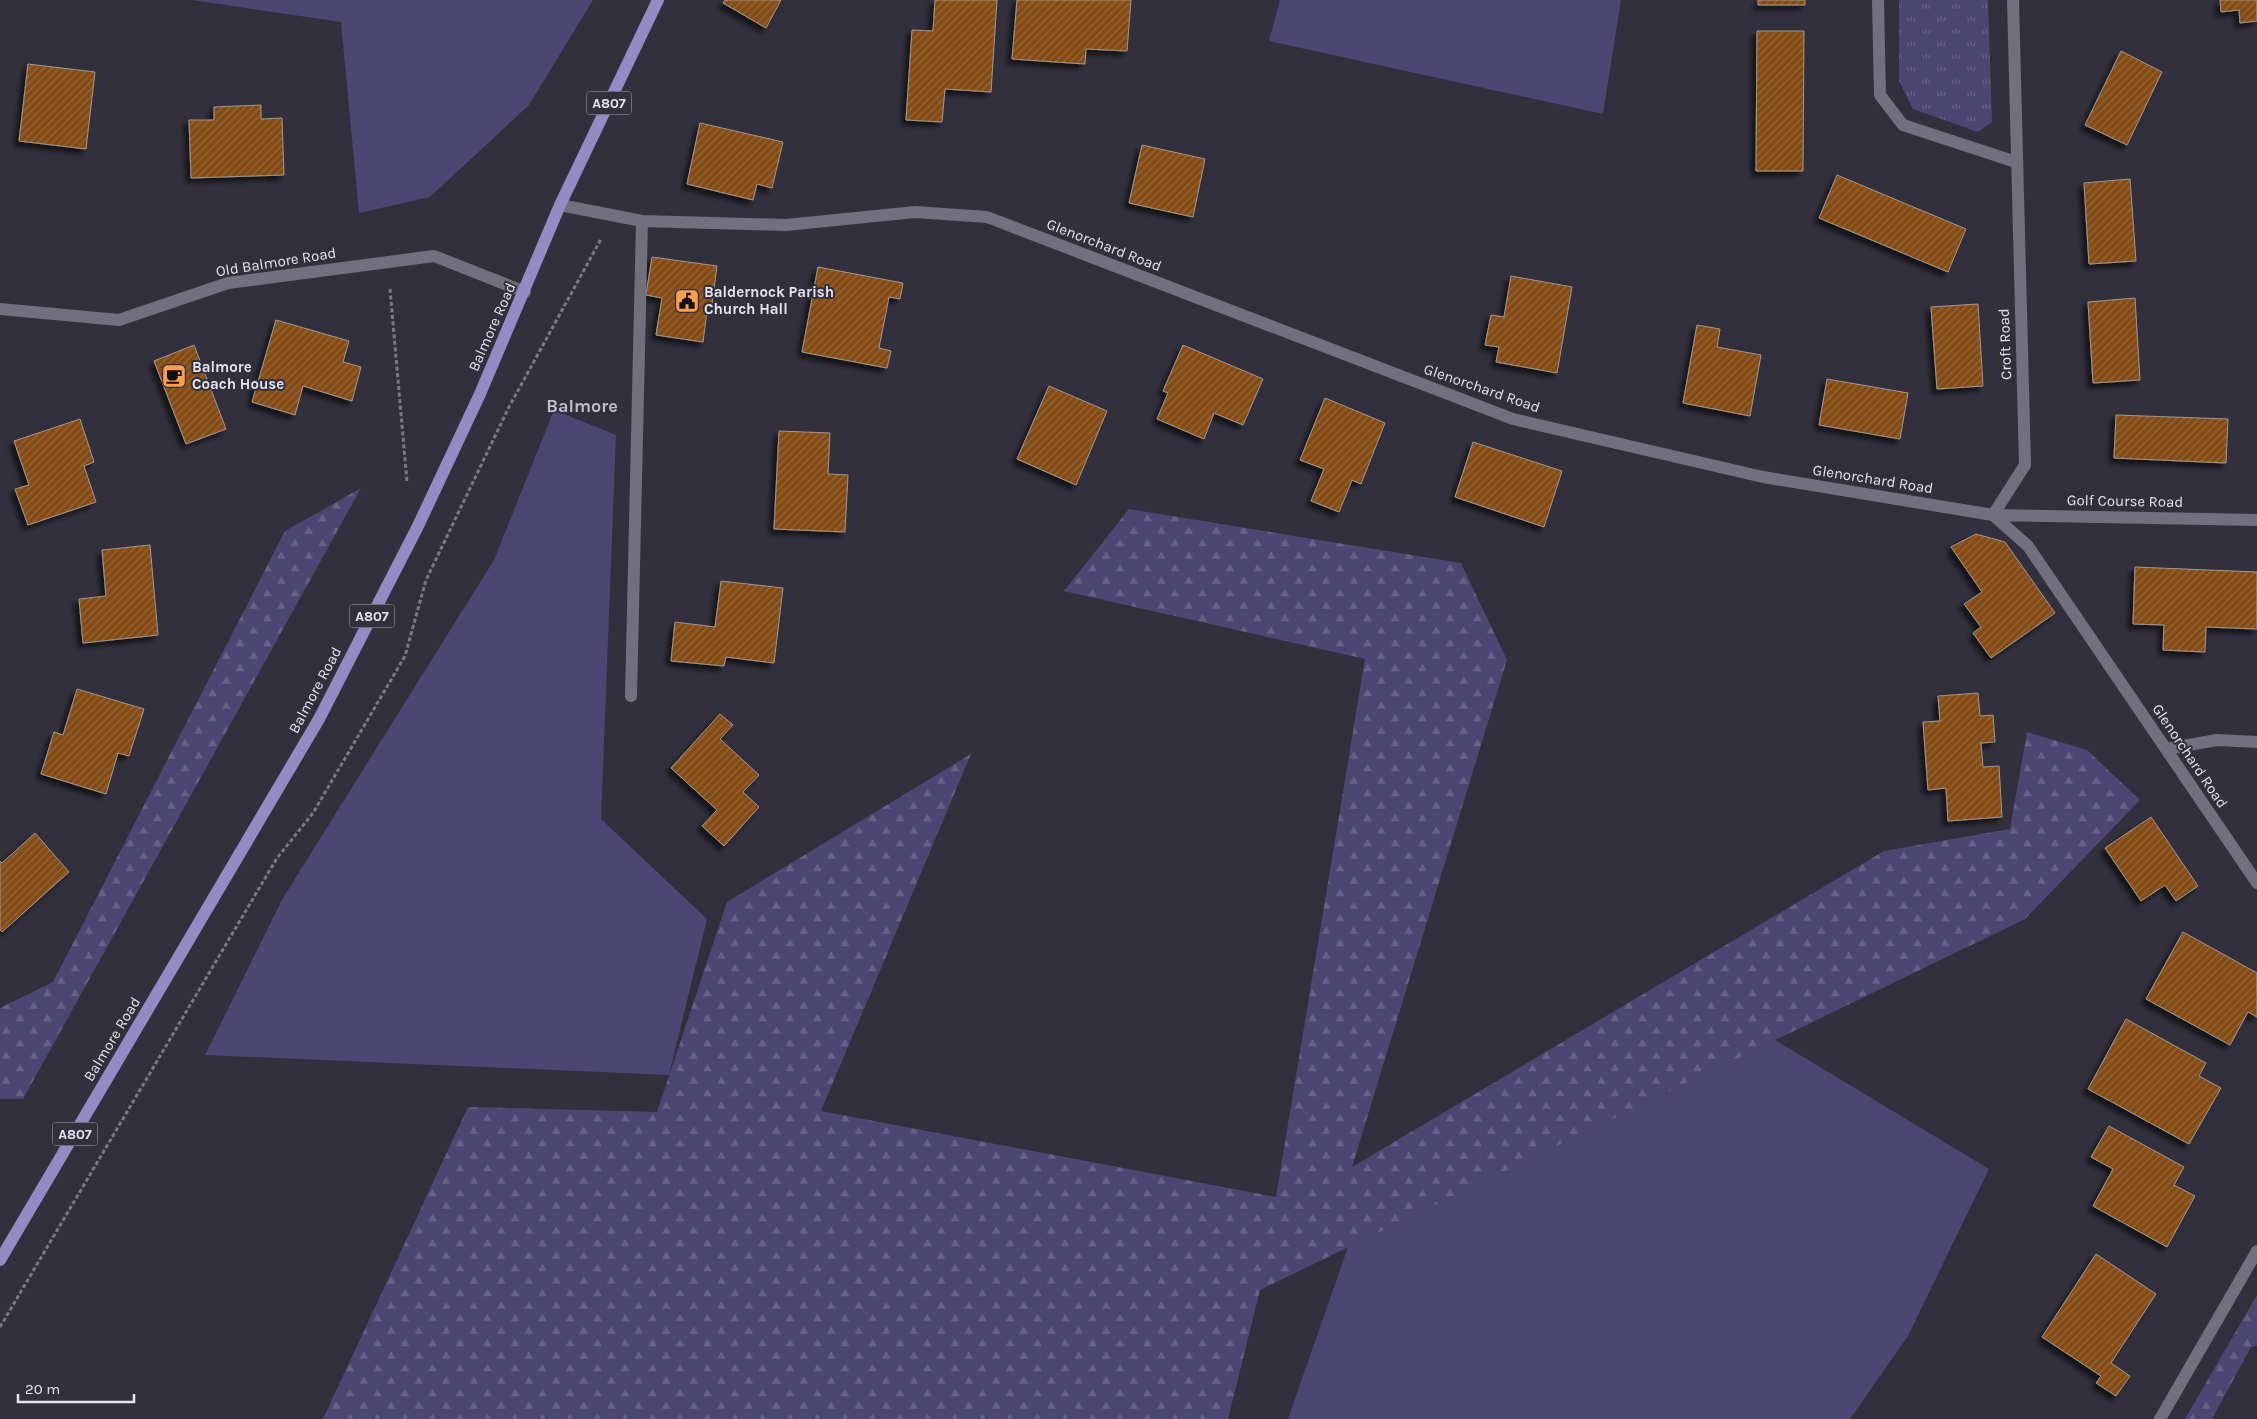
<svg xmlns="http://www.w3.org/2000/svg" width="2257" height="1419" viewBox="0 0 2257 1419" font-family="Karla,sans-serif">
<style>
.grass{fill:#4c4672}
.forest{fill:url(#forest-firs)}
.park{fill:url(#park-tufts)}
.building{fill:url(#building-hatch);stroke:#a5988e;filter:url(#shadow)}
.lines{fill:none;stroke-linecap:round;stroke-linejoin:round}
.path{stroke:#7a7984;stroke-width:3;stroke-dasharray:4 2.5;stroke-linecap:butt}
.minor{stroke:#71707e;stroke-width:12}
.major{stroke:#938cc4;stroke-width:12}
.labels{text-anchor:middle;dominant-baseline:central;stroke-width:4;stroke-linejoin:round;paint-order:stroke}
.shield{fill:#31303c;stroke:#afafb8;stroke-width:1}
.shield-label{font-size:14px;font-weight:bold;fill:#e5e5ed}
.street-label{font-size:15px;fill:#e5e5ed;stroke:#31303c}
.poi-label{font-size:15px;font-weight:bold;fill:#e5e5ed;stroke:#31303c;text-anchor:start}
.quarter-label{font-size:18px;font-weight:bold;fill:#bebdcc;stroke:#31303c}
</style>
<defs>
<pattern id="forest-firs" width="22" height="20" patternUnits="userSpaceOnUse" patternTransform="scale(1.25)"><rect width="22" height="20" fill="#4c4672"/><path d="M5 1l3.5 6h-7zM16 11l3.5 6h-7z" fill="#666186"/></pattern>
<pattern id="park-tufts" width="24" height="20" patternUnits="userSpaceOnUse" patternTransform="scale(1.25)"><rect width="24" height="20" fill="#4c4672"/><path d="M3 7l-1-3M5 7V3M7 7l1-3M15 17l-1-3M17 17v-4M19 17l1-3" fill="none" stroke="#666186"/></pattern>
<pattern id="building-hatch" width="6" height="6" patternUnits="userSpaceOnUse" patternTransform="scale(1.25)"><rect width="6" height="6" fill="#844c16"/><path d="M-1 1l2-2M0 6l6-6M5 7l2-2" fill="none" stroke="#956638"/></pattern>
<filter id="shadow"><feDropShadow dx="-4.5" dy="4.5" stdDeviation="2.5" flood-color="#0009"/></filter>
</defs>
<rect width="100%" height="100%" fill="#31303c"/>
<path class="grass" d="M192,0H593L529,105L430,197L359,213L341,22Z
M1280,0H1621L1603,114L1269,41Z
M554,410L616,435L601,819L707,919L669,1075L205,1055L283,898L494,560Z
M1775,1040L1989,1169L1908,1336L1850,1419H1288L1348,1247Z"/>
<path class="forest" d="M361,488L23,1099H0V1008L53,982L285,531Z
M1129,509L1461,563L1507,660L1352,1167L1884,851L2010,829L2027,732L2087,750L2140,800L2025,919L1260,1290L1228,1419H323L468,1107L657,1112L727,902L971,754L821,1111L1276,1197L1365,659L1064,591Z
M2257,1295V1346L2251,1347L2212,1419H2185Z"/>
<path class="park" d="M1899,0H1988L1992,122L1978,132L1913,109L1899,81Z"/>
<path class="building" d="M725,0H781L766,28L723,3Z
M935,0H997L991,92L945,89L942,122L906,120L912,30L933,31Z
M1017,0H1131L1127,51L1086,49L1085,64L1012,59Z
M1758,0H1805V5H1758Z
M2220,0H2257V21L2240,23L2239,10L2221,12Z
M1757,31H1804L1803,171H1756Z
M2121,51L2162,72L2127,145L2085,125Z
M28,64L95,72L86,149L19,141Z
M261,105V119L282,118L284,175L191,178L189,120H214V107Z
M700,123L783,142L772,188L757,184L753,200L687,184Z
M1142,145L1205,159L1193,217L1129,203Z
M1837,175L1966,229L1948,272L1819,218Z
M2130,179L2136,261L2089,264L2084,183Z
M652,257L717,266L712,304H708L703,342L656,335L662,298L646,295Z
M818,267L903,283L900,299L889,297L879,348L891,351L887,368L802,352Z
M1511,276L1572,287L1557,373L1496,362L1499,347L1485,345L1491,315L1504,317Z
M2135,298L2140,380L2093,383L2088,302Z
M1978,304L1983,386L1937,389L1931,307Z
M276,320L349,341L343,362L361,367L352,401L303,386L295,415L252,402Z
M1697,325L1720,329L1717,347L1761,355L1750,416L1683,403Z
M194,345L226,429L186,444L154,361Z
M1183,345L1263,379L1243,425L1214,413L1204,439L1157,419L1168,393L1163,391Z
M1827,379L1908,393L1900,439L1819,425Z
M1049,386L1107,411L1076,485L1017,459Z
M1325,398L1385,423L1361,484L1352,480L1339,512L1311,501L1324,469L1300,460Z
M2116,415L2228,419L2226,463L2114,458Z
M80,419L94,462L84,466L96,502L28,525L15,489L29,485L14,441Z
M779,431L830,433L828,474L848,475L845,532L774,529Z
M1473,442L1562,471L1544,527L1455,497Z
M1976,534L2005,542L2055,613L1991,658L1973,633L1981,627L1964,604L1982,592L1951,547Z
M150,545L158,635L83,643L79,599L106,596L102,550Z
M2135,567L2257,572V629L2206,627L2205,652L2163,650L2164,625L2133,624Z
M721,581L783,588L774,663L726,657L724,666L671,661L675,622L715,627Z
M77,689L144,709L129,756L118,753L106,794L41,774L54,732L63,735Z
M1978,693L1980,716L1993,715L1995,742L1981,743L1983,767L1999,766L2002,817L1948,821L1946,788L1928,790L1923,722L1940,721L1938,696Z
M720,714L733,725L720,739L759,775L743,792L759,807L724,846L702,826L717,810L671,768Z
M2151,817L2198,886L2176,901L2165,885L2141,901L2105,848Z
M35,833L69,872L2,932L0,930V861L2,863Z
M2183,932L2257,973V1017L2248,1012L2230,1045L2146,999Z
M2126,1019L2206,1063L2199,1076L2221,1088L2189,1144L2088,1089Z
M2109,1126L2184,1167L2174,1185L2195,1196L2167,1247L2093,1206L2113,1169L2091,1157Z
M2096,1254L2156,1294L2111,1363L2130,1376L2116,1396L2096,1383L2101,1376L2042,1337Z"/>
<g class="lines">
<path class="path" d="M390,289L407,482
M0,1327L277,858L313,813L405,656L426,580L509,407L601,239"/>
<path class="minor" d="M1878,0L1880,95L1903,125L2016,162
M560,205L642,221L786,225L915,212L987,217L1513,419L1763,477L1993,515L2028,546L2257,883
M0,309L119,320L228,283L434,256L525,292
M1993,515L2025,465L2013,0
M1993,515L2257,520
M631,696L642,221
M2166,749L2217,740L2257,742
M2160,1419L2257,1251"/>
<path class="major" d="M0,1260L319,719L418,526L480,394L560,205L658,0"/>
</g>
<defs>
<symbol id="civic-square" viewBox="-11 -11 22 22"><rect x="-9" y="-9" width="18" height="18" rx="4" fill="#fa9f4e" stroke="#31303c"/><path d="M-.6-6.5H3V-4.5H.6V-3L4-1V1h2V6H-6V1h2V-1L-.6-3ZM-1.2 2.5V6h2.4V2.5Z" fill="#111"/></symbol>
<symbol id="cafe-square" viewBox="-11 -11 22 22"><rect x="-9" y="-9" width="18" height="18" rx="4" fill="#fa9f4e" stroke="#31303c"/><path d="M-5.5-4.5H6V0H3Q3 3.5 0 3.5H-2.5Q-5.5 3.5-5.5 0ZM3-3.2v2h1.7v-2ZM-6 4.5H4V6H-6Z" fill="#111"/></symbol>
</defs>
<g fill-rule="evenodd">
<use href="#civic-square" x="673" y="287" width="28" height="28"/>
<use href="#cafe-square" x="160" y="362" width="28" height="28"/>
</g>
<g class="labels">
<g class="shield">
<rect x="586.5" y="91.5" width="45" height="23" rx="4"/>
<rect x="349.5" y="604.5" width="45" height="23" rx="4"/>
<rect x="52.5" y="1122.5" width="45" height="23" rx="4"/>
</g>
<g class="shield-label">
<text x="609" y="103">A807</text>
<text x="372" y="616">A807</text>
<text x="75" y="1134">A807</text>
</g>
<g class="street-label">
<text transform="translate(1104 245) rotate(21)">Glenorchard Road</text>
<text transform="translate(276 262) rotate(-9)">Old Balmore Road</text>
<text transform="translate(492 327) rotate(-66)">Balmore Road</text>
<text transform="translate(2005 344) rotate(-92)">Croft Road</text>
<text transform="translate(1482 388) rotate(19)">Glenorchard Road</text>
<text transform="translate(1873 479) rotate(9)">Glenorchard Road</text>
<text transform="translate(2125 501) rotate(1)">Golf Course Road</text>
<text transform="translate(315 690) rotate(-62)">Balmore Road</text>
<text transform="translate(2190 756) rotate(56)">Glenorchard Road</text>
<text transform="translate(112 1039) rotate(-59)">Balmore Road</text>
</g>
<g class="poi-label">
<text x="704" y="292">Baldernock Parish<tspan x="704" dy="17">Church Hall</tspan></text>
<text x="192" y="367">Balmore<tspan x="192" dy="17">Coach House</tspan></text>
</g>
<g class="quarter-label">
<text x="582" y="406">Balmore</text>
</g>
</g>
<path d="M18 1394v8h116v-8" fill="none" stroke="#e5e5ed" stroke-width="2.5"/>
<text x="25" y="1394" font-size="15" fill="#e5e5ed" stroke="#31303c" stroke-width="4" paint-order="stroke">20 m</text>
</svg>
